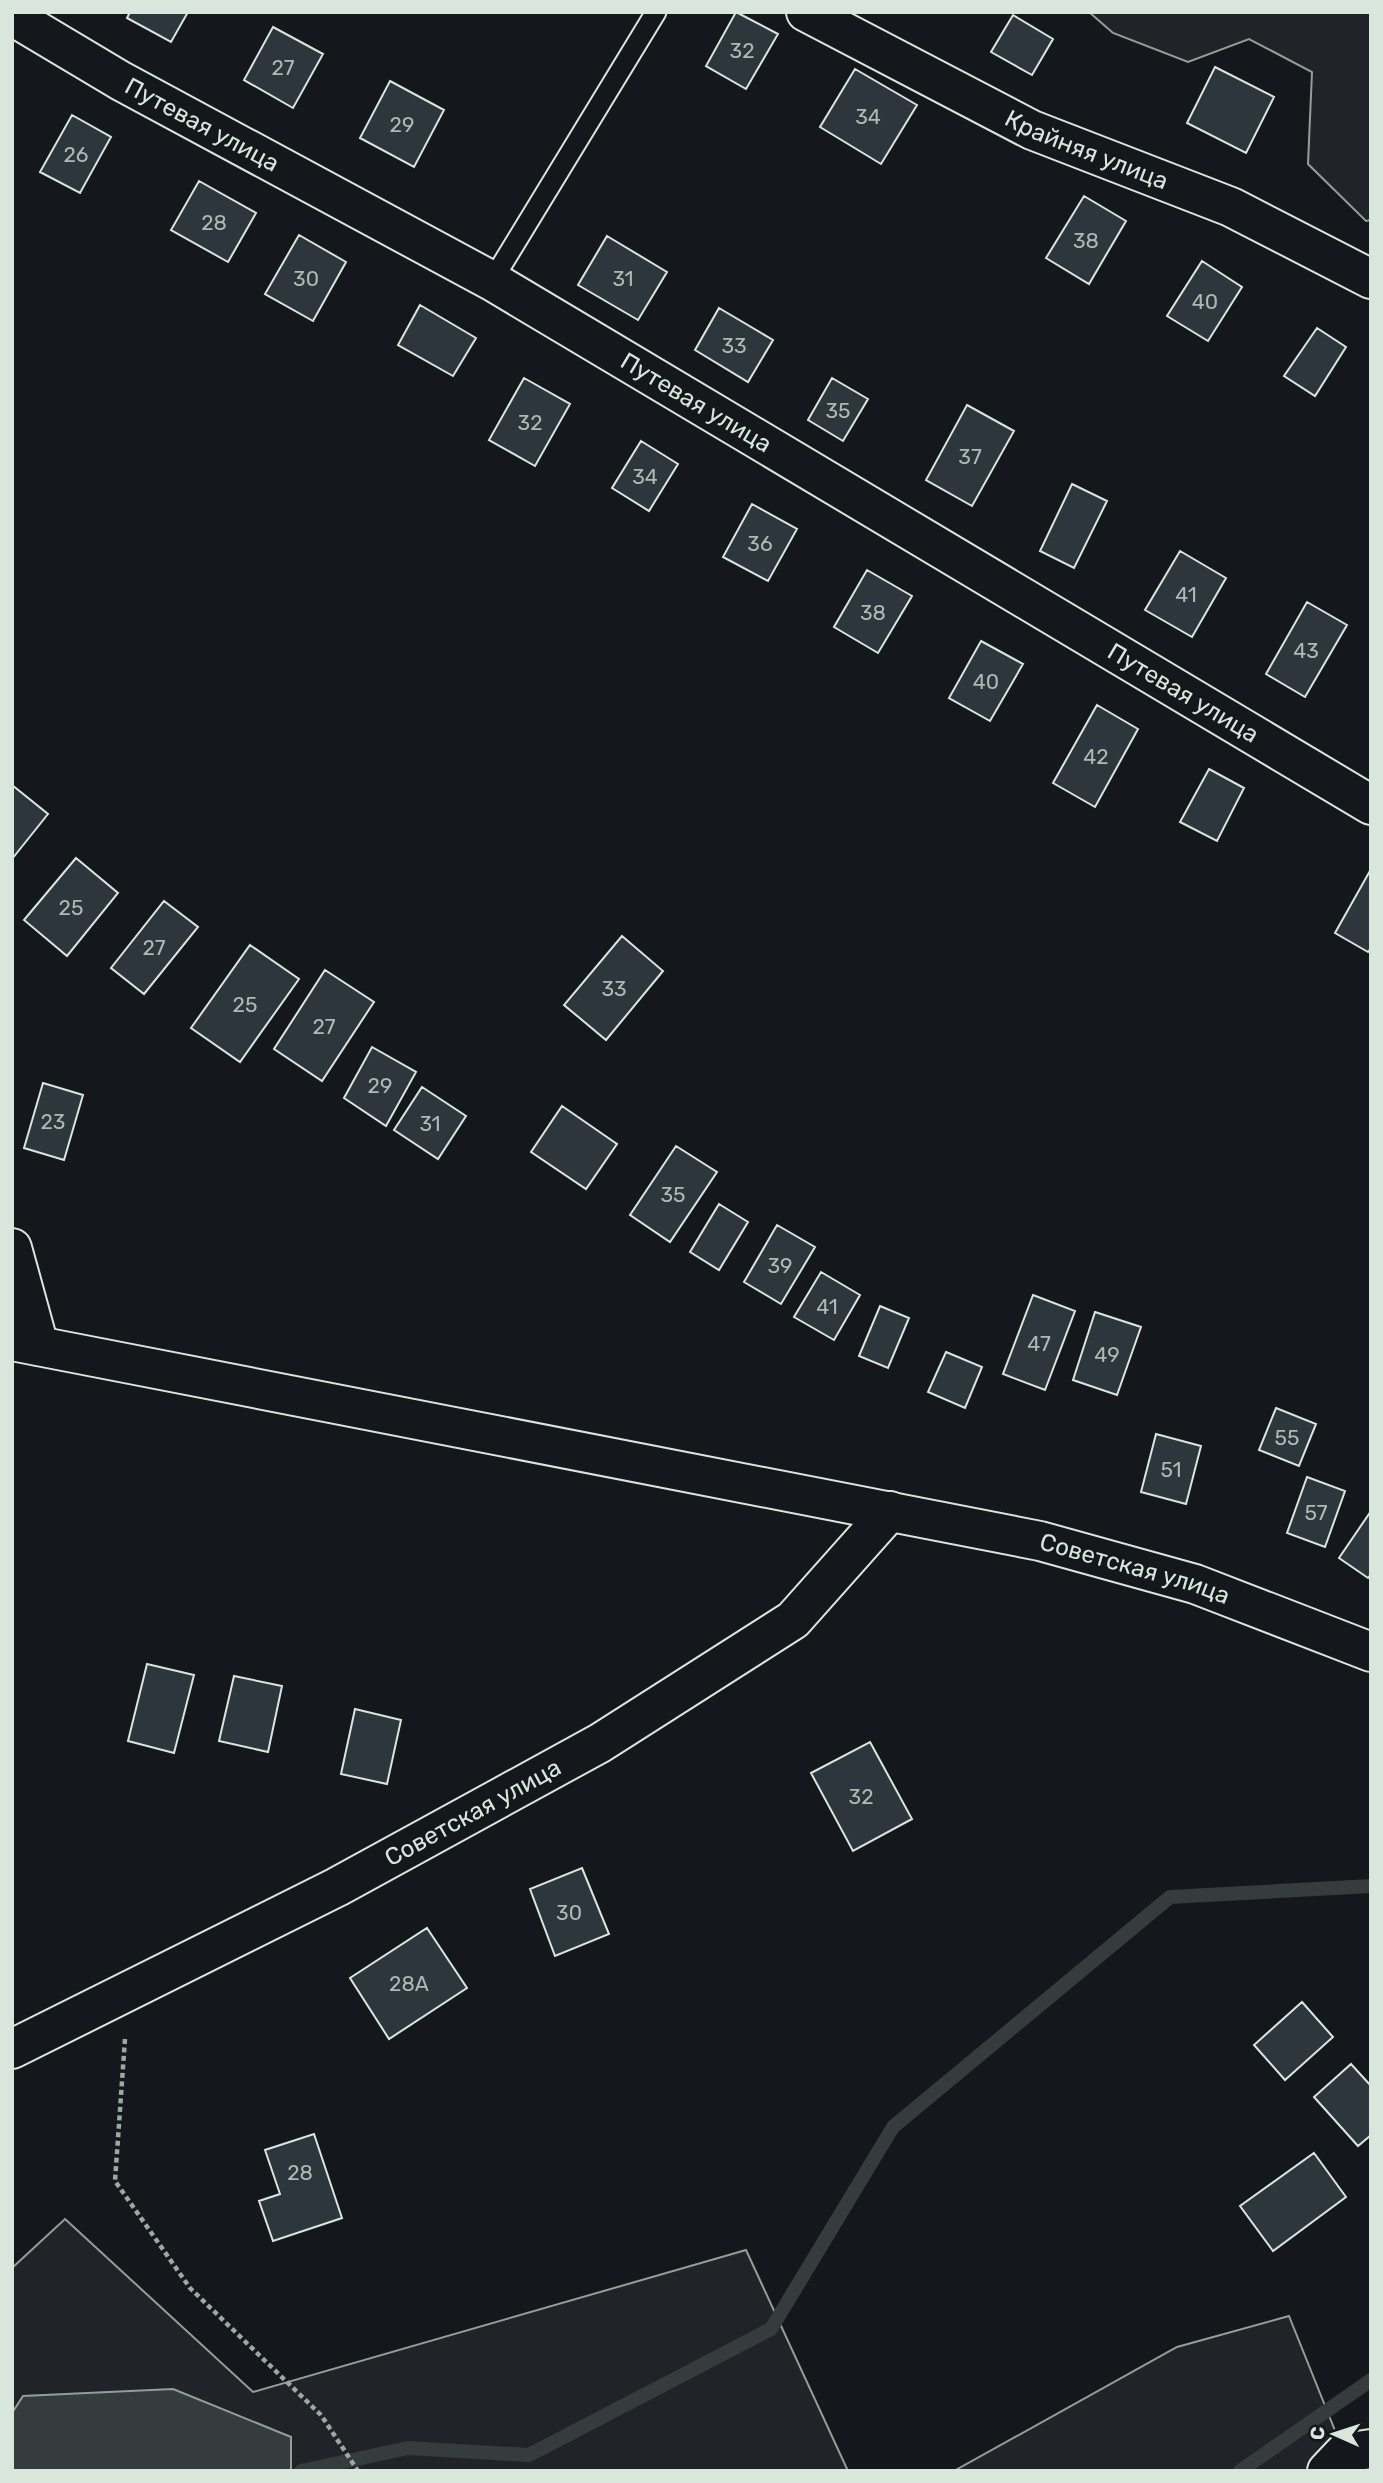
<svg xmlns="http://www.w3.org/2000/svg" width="1383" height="2483" viewBox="0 0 1383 2483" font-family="Rubik,sans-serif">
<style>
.green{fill:#202428;stroke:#939e99;stroke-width:2}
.water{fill:#363b3e;stroke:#939e99;stroke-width:2}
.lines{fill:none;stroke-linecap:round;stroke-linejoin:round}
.stream{stroke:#363b3e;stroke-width:14}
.building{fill:#2c363c;stroke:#d8e6dc;stroke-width:2}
.service-casing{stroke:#d8e6dc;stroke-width:23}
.minor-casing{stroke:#d8e6dc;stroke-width:42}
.primary-casing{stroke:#d8e6dc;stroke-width:42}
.path{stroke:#9da8a2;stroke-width:4.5;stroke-dasharray:5 3.5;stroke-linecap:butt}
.service{stroke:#14181c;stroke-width:19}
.minor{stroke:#14181c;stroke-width:38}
.primary{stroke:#14181c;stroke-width:38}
.labels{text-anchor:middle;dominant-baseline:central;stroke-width:5;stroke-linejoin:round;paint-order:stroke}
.number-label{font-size:21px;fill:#adbab4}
.street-label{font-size:24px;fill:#d8e6dc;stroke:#14181c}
</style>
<rect width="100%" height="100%" fill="#14181c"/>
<path class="green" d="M1089,12H1371V220L1366,221L1308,164L1312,72L1249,39L1188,62L1113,33Z
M65,2219L253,2392L746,2250L848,2471H291V2437L12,2413V2268Z
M1289,2316L1344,2453L1327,2471H954L1177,2347Z"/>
<path class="water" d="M173,2389L291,2437V2471H12V2413L23,2396Z"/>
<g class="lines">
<path class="stream" d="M301,2471L408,2448L529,2455L771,2329L893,2127L1170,1897L1371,1886
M1240,2471L1371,2380"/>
</g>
<path class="building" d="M130,12H188L171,42L127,18Z
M736,12L778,34L746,89L706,66Z
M1013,15L1053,39L1032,75L991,52Z
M273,27L323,54L293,108L244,80Z
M1215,67L1274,97L1246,153L1187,123Z
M855,69L917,105L881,164L820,127Z
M390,81L444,110L414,167L360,138Z
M72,115L111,137L80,193L40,172Z
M199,181L256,213L228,262L171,230Z
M1084,196L1126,221L1089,284L1046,258Z
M299,235L346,262L313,321L265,294Z
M607,236L667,272L638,320L578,285Z
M1202,261L1242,287L1208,341L1167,316Z
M420,305L476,338L453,376L398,345Z
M719,308L773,340L748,382L695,350Z
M1317,328L1346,347L1315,396L1284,376Z
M524,378L570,404L535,466L489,440Z
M832,378L868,399L843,441L808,420Z
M967,405L1014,431L972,506L926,480Z
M641,441L678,464L649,511L612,488Z
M1072,484L1107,501L1074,568L1040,551Z
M752,504L797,529L768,581L723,557Z
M1180,551L1226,578L1192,637L1145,610Z
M867,570L912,596L878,653L834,627Z
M1307,602L1347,625L1305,697L1266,674Z
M981,641L1023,664L990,721L949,698Z
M1097,705L1138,729L1095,807L1053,783Z
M1209,769L1244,788L1217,841L1180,822Z
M12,785L48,814L12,859Z
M76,858L118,893L67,956L24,920Z
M1371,869V948L1368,952L1335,933Z
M164,901L198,927L144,994L111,968Z
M622,936L663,971L606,1040L564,1005Z
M250,945L299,979L240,1062L191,1028Z
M325,970L374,1002L322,1081L274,1049Z
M372,1047L416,1072L386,1126L344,1098Z
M43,1083L83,1095L64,1160L24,1148Z
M422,1087L466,1116L438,1159L394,1130Z
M562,1106L617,1144L586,1189L531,1152Z
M676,1146L717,1172L670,1242L630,1215Z
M719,1204L748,1222L719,1270L690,1252Z
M777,1225L815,1247L781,1304L744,1282Z
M821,1272L860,1295L834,1340L794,1317Z
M1033,1295L1075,1311L1045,1390L1003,1374Z
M880,1306L909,1318L888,1368L859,1356Z
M1095,1312L1141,1327L1117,1395L1073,1380Z
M946,1352L982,1367L965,1408L928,1392Z
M1276,1408L1316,1424L1299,1466L1259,1450Z
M1156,1434L1201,1446L1186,1504L1141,1492Z
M1307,1477L1345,1491L1325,1547L1287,1533Z
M1371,1511V1574L1368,1578L1339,1558Z
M147,1664L194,1675L174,1753L128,1741Z
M234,1676L282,1686L268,1752L219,1741Z
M355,1709L401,1720L387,1784L341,1774Z
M870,1742L912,1819L853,1851L811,1773Z
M582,1868L609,1934L555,1956L530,1889Z
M427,1928L467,1988L389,2039L350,1978Z
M1302,2002L1333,2037L1285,2080L1254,2045Z
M1351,2064L1371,2086V2135L1358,2146L1314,2097Z
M314,2134L342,2218L273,2241L259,2201L280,2194L265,2150Z
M1314,2153L1346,2197L1273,2251L1240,2206Z"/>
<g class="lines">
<defs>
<path id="service" d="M492,281L656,12"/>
<g id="minor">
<path id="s1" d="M806,12L1032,130L1231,207L1371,279"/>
<path id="s2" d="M12,16L121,81L492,281L1371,805"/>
<path d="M12,1248L39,1346"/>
<path id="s3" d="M12,2049L337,1887L600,1743L793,1620L890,1511"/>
<path d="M1327,2471L1344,2453L1371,2449"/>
</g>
<g id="primary">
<path id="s4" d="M12,1341L1040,1541L1195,1584L1371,1652"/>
</g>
</defs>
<use href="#service" class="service-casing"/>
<use href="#minor" class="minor-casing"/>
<use href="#primary" class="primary-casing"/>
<path class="path" d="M125,2039L115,2181L190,2288L321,2415L358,2471"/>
<use href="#service" class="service"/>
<use href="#minor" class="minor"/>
<use href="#primary" class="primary"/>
</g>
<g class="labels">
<g class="number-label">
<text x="742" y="50">32</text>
<text x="283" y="67">27</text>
<text x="868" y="116">34</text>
<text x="402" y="124">29</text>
<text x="76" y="154">26</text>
<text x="214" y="222">28</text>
<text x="1086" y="240">38</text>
<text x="306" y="278">30</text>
<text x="623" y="278">31</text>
<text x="1205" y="301">40</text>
<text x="734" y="345">33</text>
<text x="838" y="410">35</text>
<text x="530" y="422">32</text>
<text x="970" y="456">37</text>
<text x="645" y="476">34</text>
<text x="760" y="543">36</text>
<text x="1186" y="594">41</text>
<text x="873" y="612">38</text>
<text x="1306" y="650">43</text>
<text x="986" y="681">40</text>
<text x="1096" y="756">42</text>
<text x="71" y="907">25</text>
<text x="154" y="947">27</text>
<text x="614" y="988">33</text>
<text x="245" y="1004">25</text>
<text x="324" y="1026">27</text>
<text x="380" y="1085">29</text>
<text x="53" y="1121">23</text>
<text x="430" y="1123">31</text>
<text x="673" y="1194">35</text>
<text x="780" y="1265">39</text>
<text x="827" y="1306">41</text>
<text x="1039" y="1343">47</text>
<text x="1107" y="1354">49</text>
<text x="1287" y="1437">55</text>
<text x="1171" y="1469">51</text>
<text x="1316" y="1512">57</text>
<text x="861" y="1796">32</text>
<text x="569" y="1912">30</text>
<text x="409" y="1983">28А</text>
<text x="300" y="2172">28</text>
</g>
<g class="street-label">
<text stroke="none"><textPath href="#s2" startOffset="219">Путевая улица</textPath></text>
<text stroke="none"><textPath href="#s1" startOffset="313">Крайняя улица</textPath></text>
<text stroke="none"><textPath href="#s2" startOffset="786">Путевая улица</textPath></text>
<text stroke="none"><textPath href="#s2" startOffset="1353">Путевая улица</textPath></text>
<text stroke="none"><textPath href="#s4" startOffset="1146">Советская улица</textPath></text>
<text stroke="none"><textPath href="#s3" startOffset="518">Советская улица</textPath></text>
</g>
</g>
<rect width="1383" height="2483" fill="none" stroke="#d8e6dc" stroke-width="28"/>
<g transform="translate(1334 2434) rotate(273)" stroke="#14181c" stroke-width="5" paint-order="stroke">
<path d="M0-5L12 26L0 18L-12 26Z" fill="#d8e6dc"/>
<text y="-10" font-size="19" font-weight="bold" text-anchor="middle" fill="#d8e6dc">С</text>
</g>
</svg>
